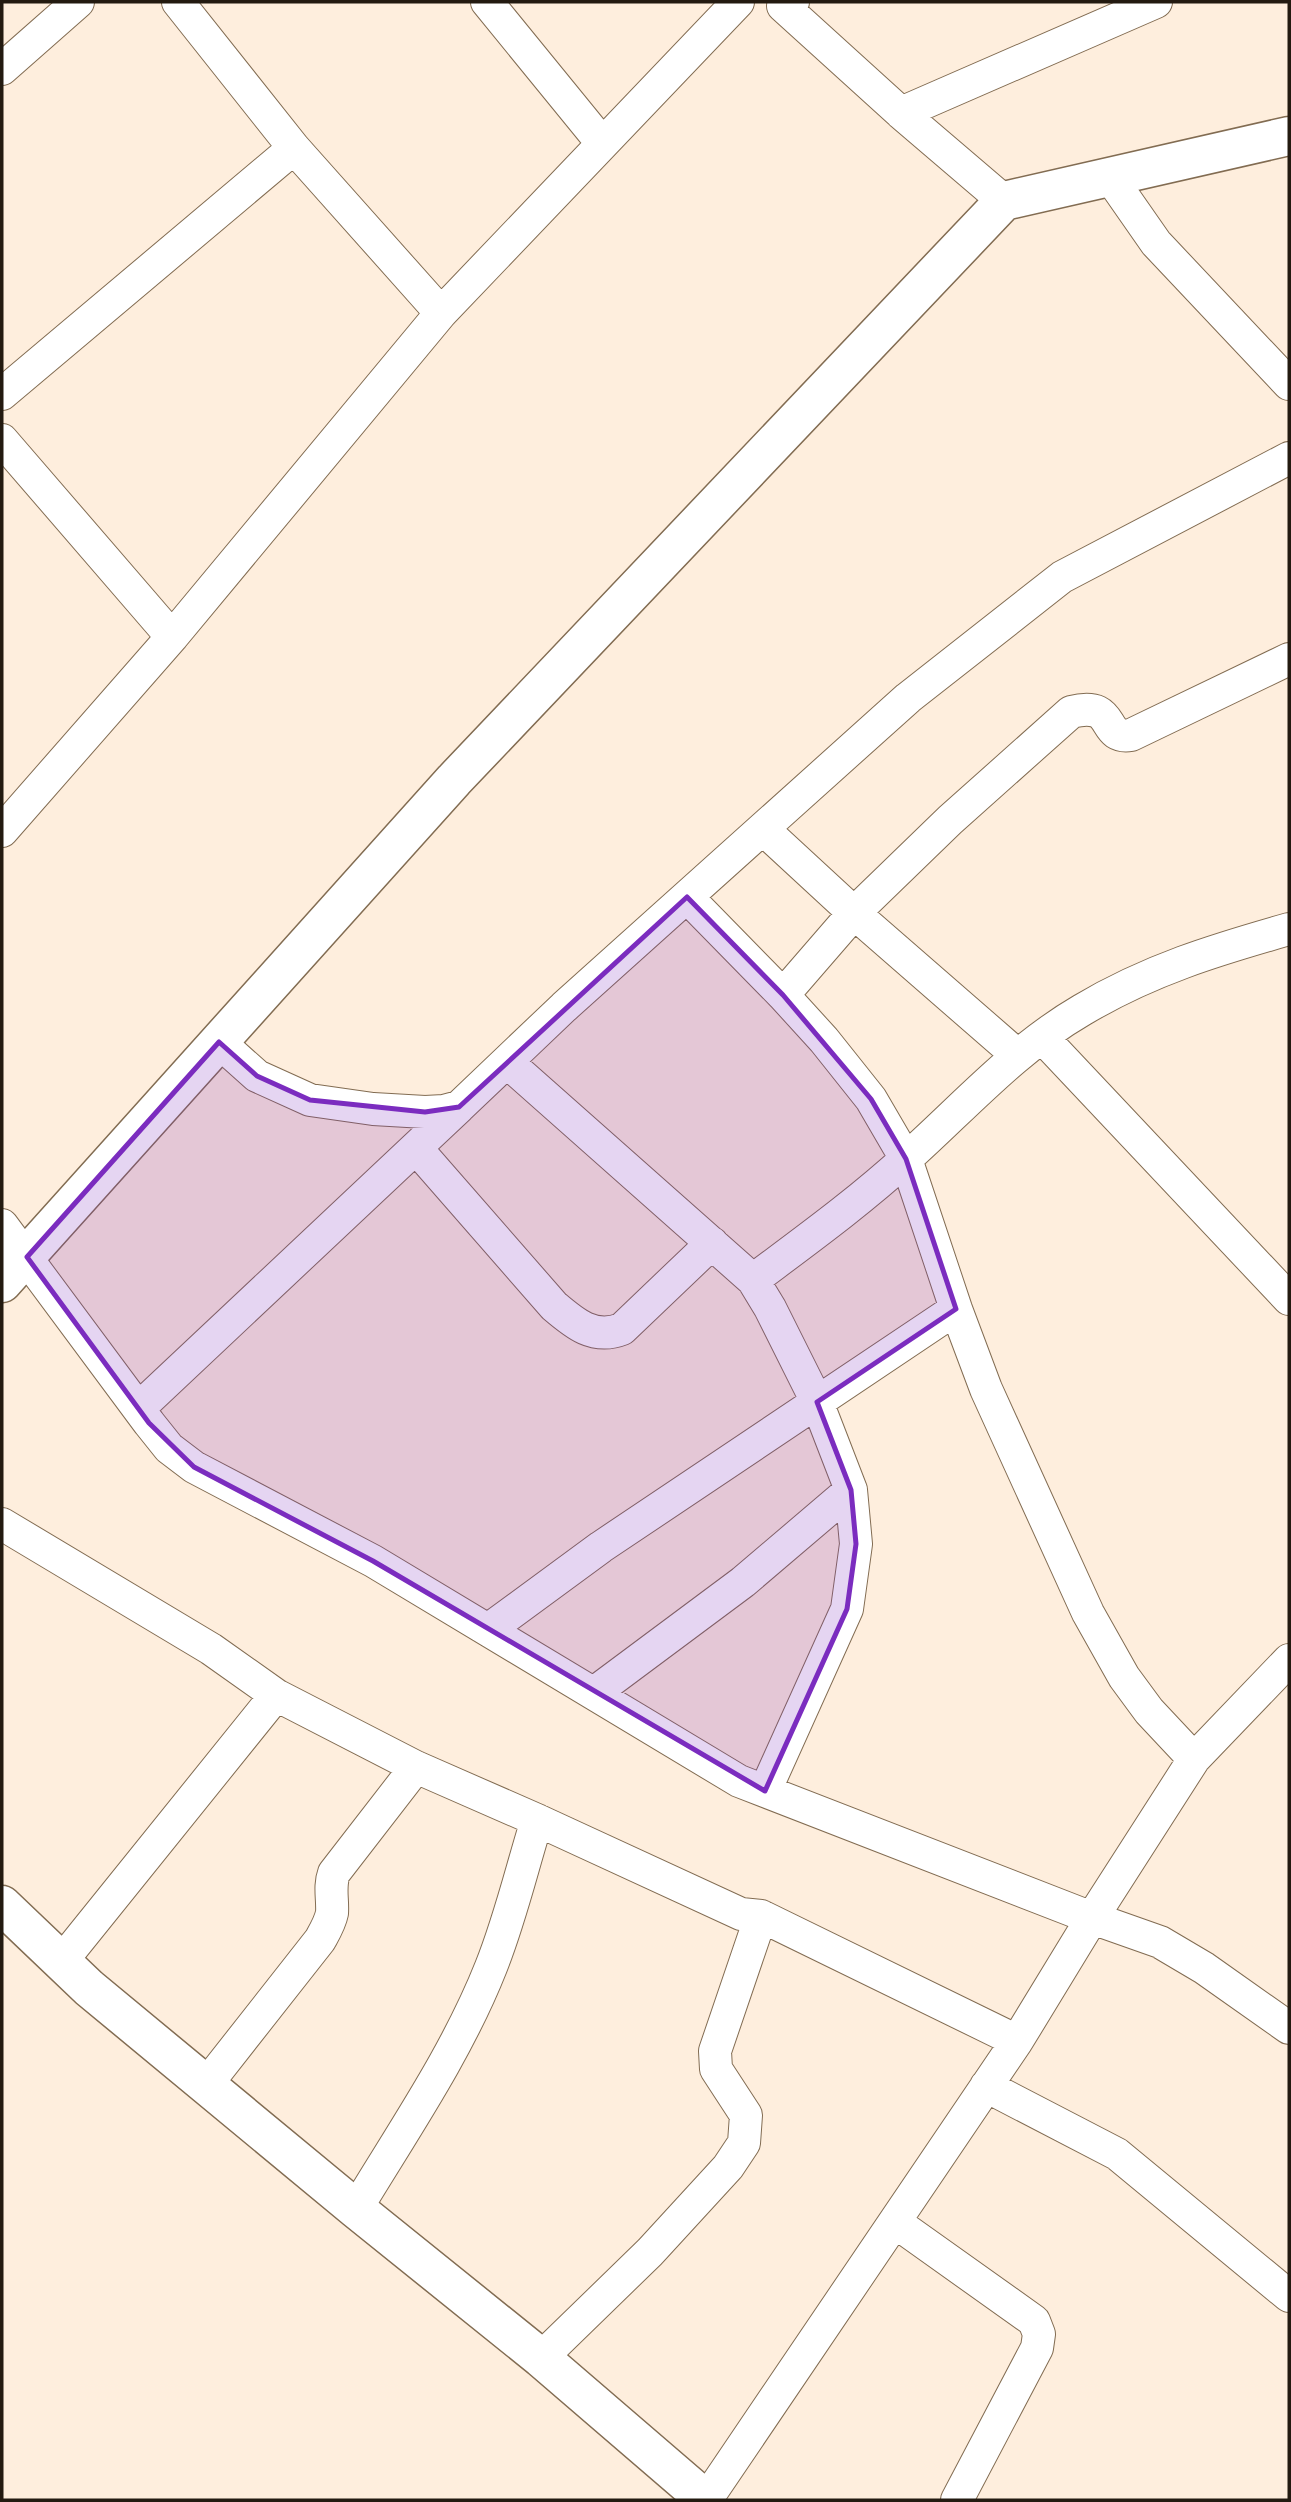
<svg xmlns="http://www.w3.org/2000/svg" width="1291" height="2502" viewBox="0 0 1291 2502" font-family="Lato,sans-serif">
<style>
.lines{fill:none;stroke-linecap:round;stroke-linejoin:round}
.street-casing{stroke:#826c52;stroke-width:34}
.secondary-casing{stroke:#826c52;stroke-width:41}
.street{stroke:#fff;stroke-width:32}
.secondary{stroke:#fff;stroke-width:38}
.marked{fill:#7b2cbf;fill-opacity:0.2;stroke:#7b2cbf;stroke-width:5;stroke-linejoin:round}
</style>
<rect width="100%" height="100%" fill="#feeedd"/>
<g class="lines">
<defs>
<path id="street" d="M178,2L294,148L441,313
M487,2L602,143
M793,2L783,6L901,113L1004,201
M2,69L78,2
M901,113L1156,2
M1110,177L1156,243L1289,384
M2,394L294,148
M2,440L172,637
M763,829L854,913L1017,1055
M2,831L172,637L441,313L738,2
M687,897L783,995L824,1040L871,1099L906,1159L956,1309L986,1389L1088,1613L1124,1677L1149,1711L1194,1759
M783,995L854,913L950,820L1071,712C1119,700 1099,740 1131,735L1289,659
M1042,1037L1289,1299
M219,1042L257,1076L310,1100L373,1109L425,1112L444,1111L459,1107L564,1007L908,698L1062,577L1289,458
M507,1062L753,1280L770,1308L817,1402L851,1490L856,1544L847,1609L765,1791
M416,1148L554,1306C575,1324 594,1340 622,1329L712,1243
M2,1225L149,1423L169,1448L194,1467L373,1561L739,1781L1092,1918L1160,1942L1204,1968L1289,2028
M753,1280C805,1241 859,1202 907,1158C964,1107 1015,1049 1082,1010C1149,970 1215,950 1289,929
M139,1408L459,1107
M2,1524L211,1649L276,1695L416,1767L537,1820L741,1914L761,1916L1017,2041
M488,1630L601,1547L956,1309
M594,1693L743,1582L851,1490
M61,1962L276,1695
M206,2085L320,1940C325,1931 330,1923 332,1913C333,1899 329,1887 334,1873L416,1767
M986,2086L1117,2154L1289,2296
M356,2209C403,2131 457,2053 491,1967C510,1920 522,1868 537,1820
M895,2222L1034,2321L1039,2334L1037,2348L957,2500
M541,2358L650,2252L728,2167L744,2143L746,2115L716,2069L715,2051L761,1916
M706,2500L1017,2041L1092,1918L1194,1759L1289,1660"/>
<path id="secondary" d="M2,1283L454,780L1004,201L1289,136
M2,1905L89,1988L356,2209L541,2358L706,2500"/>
</defs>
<use href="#street" class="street-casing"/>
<use href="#secondary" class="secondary-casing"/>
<use href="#street" class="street"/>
<use href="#secondary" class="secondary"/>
</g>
<path class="marked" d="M687,897L783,995L871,1099L906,1159L956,1309L817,1402L851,1490L856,1544L847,1609L765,1791L373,1561L194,1467L149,1423L27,1257L219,1042L257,1076L310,1100L425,1112L459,1107Z"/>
<rect width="1291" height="2502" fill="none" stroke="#231a10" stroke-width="7"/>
</svg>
